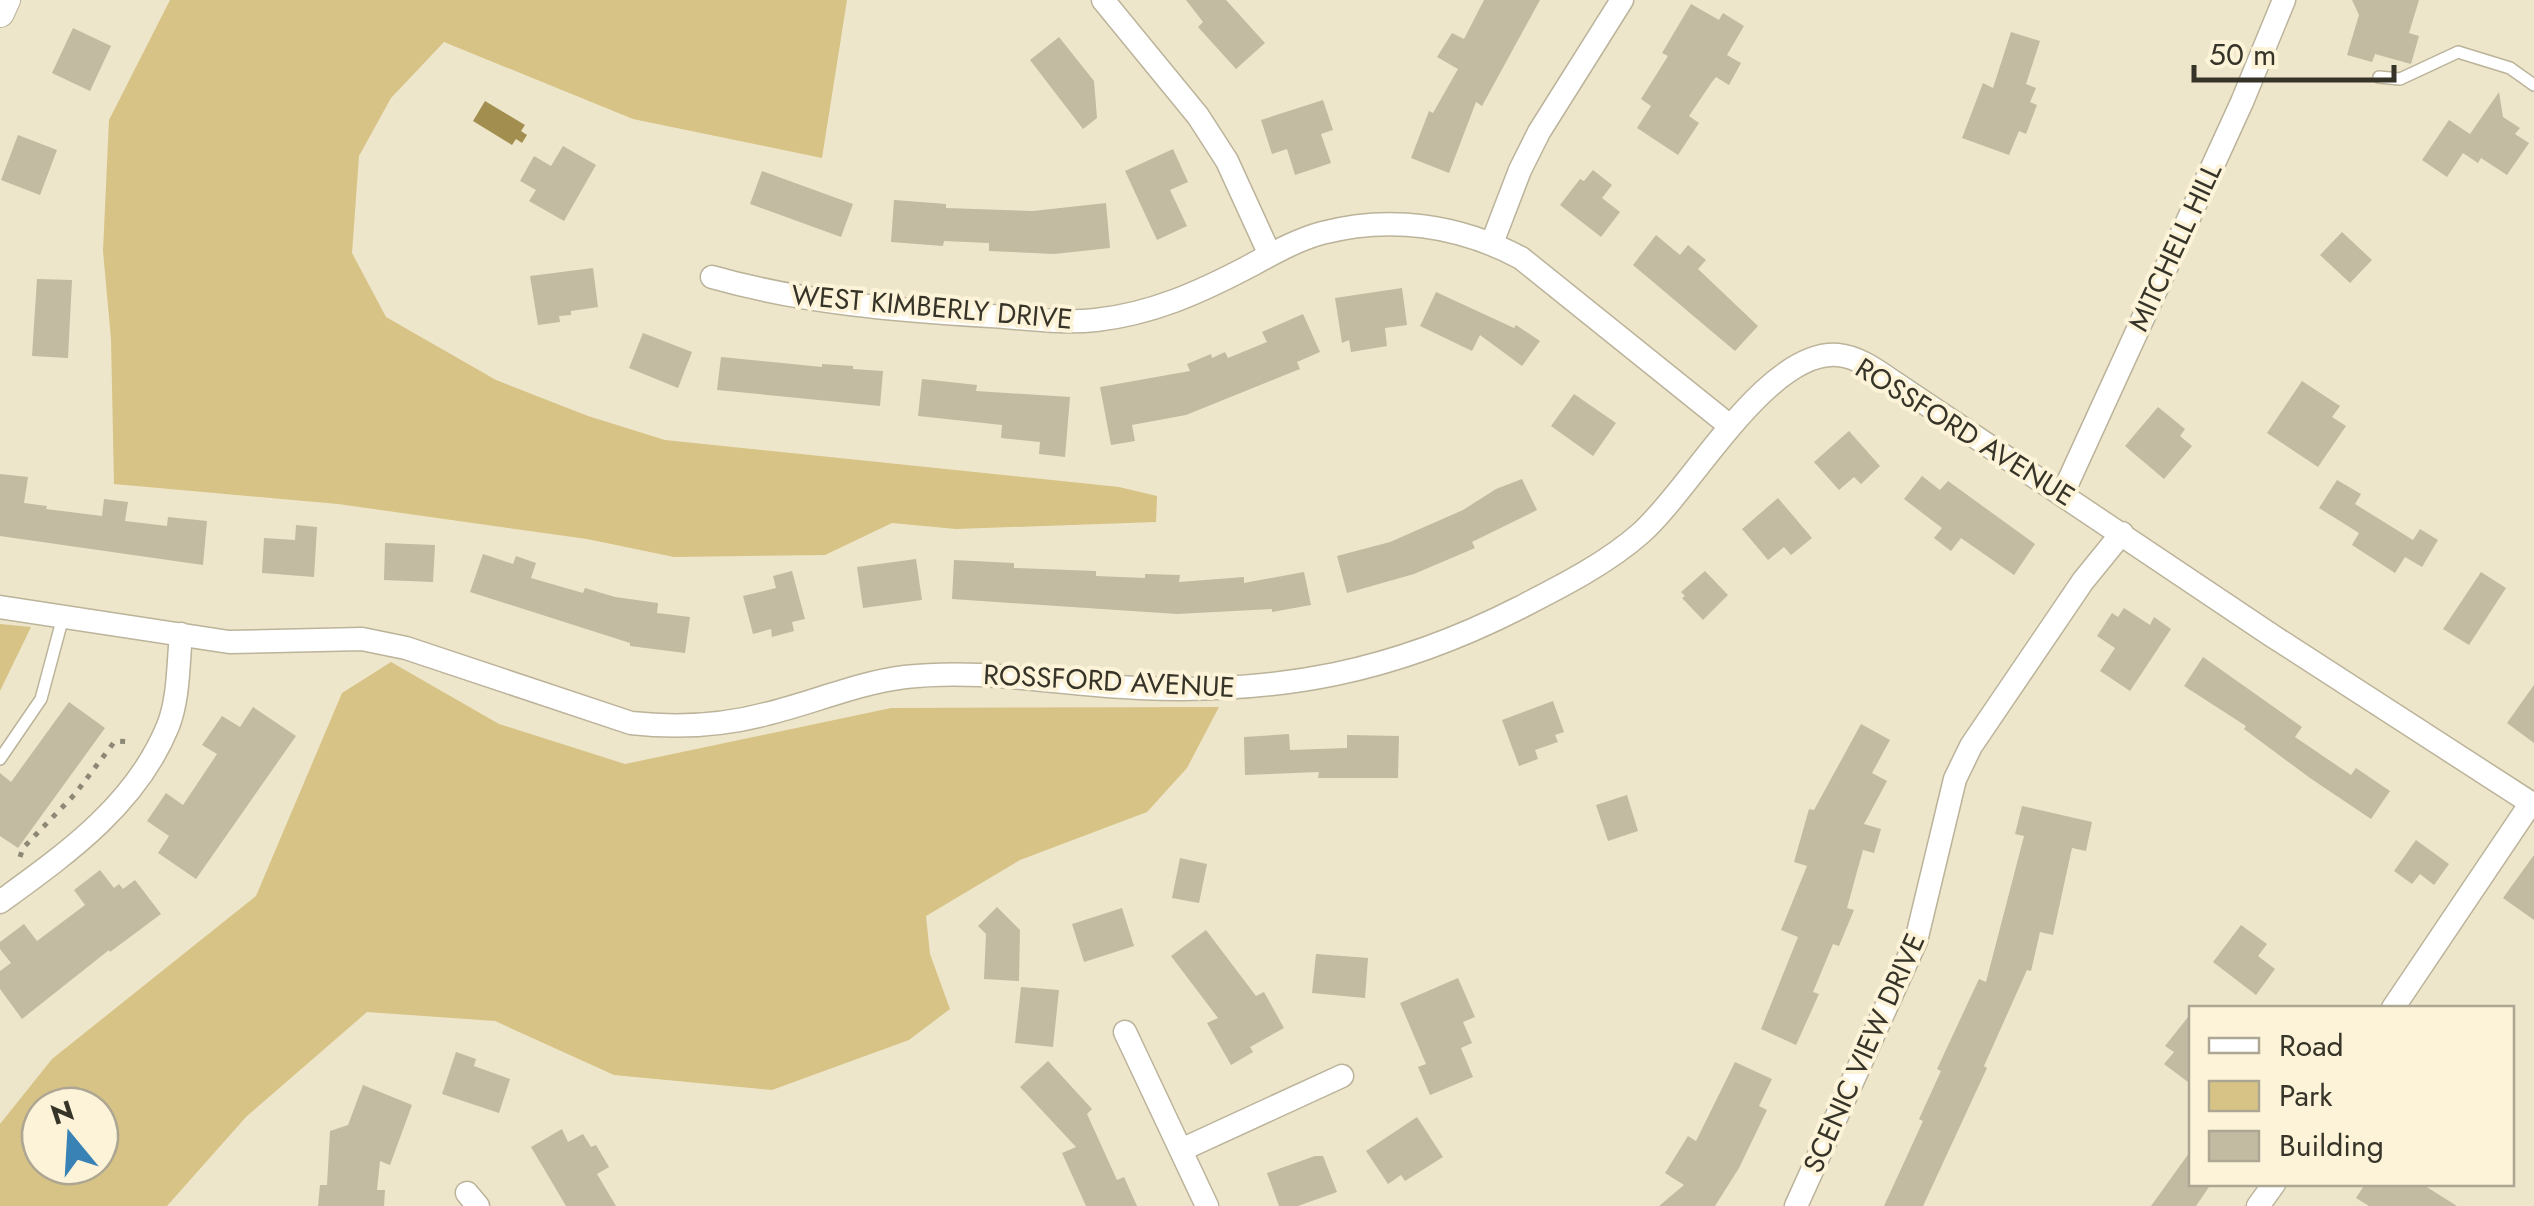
<svg xmlns="http://www.w3.org/2000/svg" width="2534" height="1206" viewBox="0 0 2534 1206" font-family="Jost,sans-serif">
<style>
.green{fill:#d7c385;fill-rule:evenodd}
.water{fill:#a28f50}
.building{fill:#c2baa1}
.lines{fill:none;stroke-linecap:round;stroke-linejoin:round}
.service-casing{stroke:#bbb39a;stroke-width:14}
.minor-casing{stroke:#bbb39a;stroke-width:25}
.tertiary-casing{stroke:#bbb39a;stroke-width:30}
.path{stroke:#8d8875;stroke-width:5;stroke-dasharray:5 8;stroke-linecap:butt}
.service{stroke:#fff;stroke-width:11}
.minor{stroke:#fff;stroke-width:22}
.tertiary{stroke:#fff;stroke-width:28}
.labels{text-anchor:middle;dominant-baseline:central;stroke-width:8;stroke-linejoin:round;paint-order:stroke}
.street-label{font-size:28px;fill:#363328;stroke:#fcf3d8}
</style>
<rect width="100%" height="100%" fill="#eee6cb"/>
<path class="green" d="M170,0H847L822,158L633,119L444,42L391,98L359,156L352,253L386,317L496,380L588,416L665,440L1119,487L1157,496L1156,522L956,529L892,523L825,555L674,557L587,539L338,504L114,484L111,339L103,251L109,120Z
M0,624L31,627L0,691Z
M391,662L499,724L625,764L891,708L1219,707L1187,768L1147,812L1020,860L926,916L930,954L950,1009L909,1040L772,1090L614,1075L495,1021L367,1012L246,1117L167,1206H0V1124L52,1059L256,896L342,693ZM100,1106V1166H40V1106Z"/>
<path class="water" d="M485,101L525,125L521,131L527,135L522,143L516,139L512,145L473,121Z"/>
<path class="building" d="M1186,0H1226L1265,43L1236,69L1198,27L1203,22Z
M1484,0H1540L1482,106L1476,102L1449,173L1411,158L1429,111L1433,113L1458,69L1437,57L1452,33L1464,39Z
M2352,0H2419L2409,33L2419,36L2411,64L2375,54L2372,62L2347,55L2359,15Z
M1691,4L1719,20L1723,13L1744,26L1727,55L1741,63L1729,85L1716,77L1712,82L1689,116L1699,123L1678,155L1637,128L1651,106L1641,99L1668,56L1662,53Z
M73,28L111,46L90,91L52,73Z
M2011,32L2040,41L2026,84L2036,88L2030,102L2037,105L2026,134L2019,131L2009,155L1962,138L1983,83L1993,88Z
M1059,37L1094,81L1097,118L1083,129L1030,60Z
M2499,92L2503,117L2520,128L2515,134L2529,143L2507,175L2481,158L2478,163L2463,153L2447,177L2422,160L2449,120L2470,134Z
M1323,100L1333,130L1321,134L1331,163L1295,175L1287,149L1272,154L1261,120Z
M18,135L57,150L40,195L1,180Z
M563,146L596,165L564,221L529,201L536,190L520,181L534,156L551,166Z
M1173,149L1188,182L1170,190L1187,226L1157,240L1125,171Z
M1593,170L1612,185L1602,198L1620,212L1601,237L1560,205L1580,179L1584,181Z
M762,171L853,204L841,237L750,204Z
M894,200L946,204V208L1033,211L1106,203L1110,248L1054,254L989,251V243L944,241L943,246L891,242Z
M2342,232L2372,260L2350,283L2320,255Z
M1656,235L1680,255L1688,245L1706,260L1698,269L1758,326L1735,351L1633,265Z
M593,268L598,307L571,311V315L559,316L560,322L538,325L530,276Z
M37,279L72,280L68,358L32,356Z
M1402,288L1407,325L1385,328L1387,346L1351,352L1349,340L1342,343L1335,298Z
M1436,292L1514,328L1516,325L1540,341L1522,366L1480,335L1472,351L1420,326Z
M1303,314L1320,352L1297,362L1300,369L1186,415L1132,425L1135,441L1111,445L1100,387L1190,371L1187,364L1211,354L1212,358L1225,352L1228,358L1267,342L1262,332Z
M643,333L692,352L678,388L629,368Z
M721,357L822,367V364L853,366V369L883,371L880,406L717,390Z
M922,379L977,385L976,391L1070,397L1065,457L1039,454L1040,442L1001,438L1002,425L918,416Z
M2302,381L2340,406L2332,417L2346,426L2318,467L2267,433Z
M1574,394L1616,423L1593,456L1551,426Z
M2158,407L2185,429L2180,436L2192,446L2164,479L2125,446Z
M1849,431L1880,466L1861,484L1854,477L1839,490L1814,462Z
M0,474L28,477L24,503L47,506L46,509L102,516L104,499L128,502L125,521L167,526L168,517L207,521L203,565L0,536Z
M1922,476L1940,490L1948,481L2035,544L2014,575L1961,538L1951,551L1934,538L1942,528L1904,499Z
M1522,479L1537,510L1472,542L1475,548L1414,574L1347,593L1337,556L1390,542L1463,510L1496,489Z
M2337,480L2361,494L2355,504L2413,540L2420,529L2438,540L2422,567L2405,557L2395,573L2352,545L2359,533L2319,508Z
M1778,498L1812,538L1791,555L1784,547L1768,560L1742,529Z
M296,525L317,527L314,577L262,573L264,538L295,540Z
M385,543L435,545L433,582L384,580Z
M483,554L513,564L516,556L536,563L531,578L583,593L585,588L615,597L658,603L657,613L690,617L685,653L630,646V643L470,592Z
M916,559L922,600L863,608L857,567Z
M954,560L1014,563V568L1096,571V576L1145,578V574L1180,575L1179,582L1244,577V583L1304,572L1311,605L1272,612V609L1177,614L952,599Z
M792,571L805,619L792,622L794,631L772,637L771,629L753,634L743,596L776,588L773,576Z
M1705,571L1728,595L1703,620L1682,598L1685,596L1681,592Z
M2481,572L2506,588L2469,645L2443,629Z
M2124,608L2150,625L2154,617L2171,629L2130,691L2100,671L2115,648L2097,636L2112,613L2118,617Z
M2203,657L2302,727L2295,737L2351,775L2356,768L2390,791L2371,819L2310,778L2244,729L2246,726L2184,686Z
M2534,685V743L2507,723Z
M1553,701L1564,732L1555,735L1558,742L1535,750L1538,759L1519,766L1502,720Z
M69,702L105,728L18,848L0,836V773L11,782Z
M253,707L296,736L196,879L158,853L169,836L147,821L166,793L183,805L217,754L202,745L222,716L240,727Z
M1861,724L1890,740L1872,773L1887,781L1864,824L1881,829L1874,853L1863,850L1847,908L1854,910L1839,946L1833,944L1813,992L1819,994L1796,1045L1761,1029L1798,937L1781,930L1807,866L1794,862L1809,809L1814,810Z
M1289,734L1290,750L1347,748V735L1399,736L1398,778H1318L1319,772L1245,775L1244,737Z
M1627,795L1638,831L1608,841L1596,805Z
M2022,806L2092,822L2086,851L2072,848L2053,935L2040,932L2031,971L2027,970L1984,1066L1987,1068L1923,1206H1884L1923,1121L1919,1119L1941,1071L1937,1069L1979,979L1986,982L2024,836L2015,834Z
M2416,840L2449,864L2434,885L2420,874L2412,884L2394,871Z
M2534,855V920L2503,898Z
M1180,858L1207,864L1199,903L1172,898Z
M100,870L114,888L119,884L123,889L135,880L161,914L110,952L109,950L22,1019L0,989V971L11,963L0,949V942L24,924L37,941L85,905L74,890Z
M997,907L1020,930L1019,981L984,979L986,934L978,926Z
M1122,908L1134,946L1084,962L1072,924Z
M2241,925L2267,944L2258,956L2275,969L2256,995L2213,962Z
M1206,930L1256,996L1264,992L1284,1028L1250,1047L1253,1052L1231,1065L1207,1023L1218,1018L1171,956Z
M1316,954L1368,958L1365,998L1312,993Z
M1458,978L1475,1017L1463,1022L1472,1043L1461,1048L1473,1077L1430,1095L1418,1067L1426,1064L1400,1003Z
M1021,987L1059,990L1053,1047L1015,1043Z
M2192,1012V1085L2164,1064L2174,1052L2165,1046Z
M456,1052L476,1059L474,1066L510,1079L499,1113L442,1094Z
M1048,1061L1092,1109L1087,1114L1117,1180L1124,1177L1137,1206H1086L1062,1153L1076,1147L1020,1087Z
M1735,1062L1772,1079L1759,1106L1767,1110L1739,1168L1715,1206H1659L1684,1185L1665,1173L1688,1136L1696,1141Z
M363,1085L412,1105L390,1165L380,1161L377,1190H385L384,1206H318L320,1185H327L330,1131L348,1125Z
M1417,1117L1443,1157L1405,1181L1401,1175L1388,1184L1366,1151Z
M562,1129L568,1142L583,1134L591,1147L596,1145L609,1167L597,1174L616,1206H566L531,1147Z
M2192,1149V1184H2211L2196,1206H2151Z
M1315,1156H1323L1337,1192L1298,1206H1279L1267,1173Z
M2365,1184H2422L2457,1206H2369L2356,1198Z"/>
<g class="lines">
<defs>
<path id="service" d="M2379,77L2400,79L2458,52L2510,68L2534,85
M0,759L41,699L63,617"/>
<path id="minor" d="M1103,0L1198,116L1227,161L1270,255
M1492,243L1520,170L1539,132L1622,0
M712,277C803,303 896,310 990,316C1025,318 1062,324 1096,320C1151,314 1198,293 1246,268C1270,255 1296,240 1322,233C1390,215 1459,225 1521,258L1730,426
M2063,493L2242,102L2284,0
M0,607L229,642L362,639L406,648L631,723C677,728 721,726 766,714C812,703 857,683 905,677C984,668 1060,685 1139,688C1279,694 1393,672 1519,608C1560,587 1606,564 1641,533C1691,489 1767,349 1838,355C1860,357 1880,373 1898,385L2271,635L2534,805
M0,902C66,854 136,805 168,726C179,698 178,664 181,634
M2393,1008L2531,803
M1125,1032L1207,1206
M1181,1150L1342,1076
M467,1193L478,1206
M1796,1206L1916,941L1955,779L1971,746L2083,581L2122,533
M2258,1206L2274,1184"/>
<path id="tertiary" d="M0,13L6,0"/>
</defs>
<use href="#service" class="service-casing"/>
<use href="#minor" class="minor-casing"/>
<use href="#tertiary" class="tertiary-casing"/>
<path class="path" d="M20,857L23,848L75,794L115,741L133,742"/>
<use href="#service" class="service"/>
<use href="#minor" class="minor"/>
<use href="#tertiary" class="tertiary"/>
</g>
<g class="labels">
<g class="street-label">
<text transform="translate(2175 247) rotate(-65)">MITCHELL HILL</text>
<text transform="translate(932 307) rotate(5)">WEST KIMBERLY DRIVE</text>
<text transform="translate(1965 432) rotate(32)">ROSSFORD AVENUE</text>
<text transform="translate(1109 681) rotate(3)">ROSSFORD AVENUE</text>
<text transform="translate(1864 1053) rotate(-66)">SCENIC VIEW DRIVE</text>
</g>
</g>
<rect x="2189" y="1006" width="325" height="180" fill="#fcf3d8" stroke="#ada692" stroke-width="2.5"/>
<rect x="2209" y="1038" width="50" height="15" fill="#ffffff" stroke="#ada692" stroke-width="2.5"/>
<text x="2279" y="1056" font-size="30" fill="#363328">Road</text>
<rect x="2209" y="1081" width="50" height="30" fill="#d7c385" stroke="#ada692" stroke-width="2.5"/>
<text x="2279" y="1106" font-size="30" fill="#363328">Park</text>
<rect x="2209" y="1131" width="50" height="30" fill="#c2baa1" stroke="#ada692" stroke-width="2.5"/>
<text x="2279" y="1156" font-size="30" fill="#363328">Building</text>
<g transform="translate(70 1136) rotate(342)"><circle r="48" fill="#fcf3d8" stroke="#ada692" stroke-width="2.5"/>
<path d="M0-8L18 38L0 25L-18 38Z" fill="#3982b6"/>
<text y="-15" font-size="28" font-weight="bold" text-anchor="middle" fill="#363328">N</text>
</g>
<path d="M2194 65v15h200v-15" fill="none" stroke="#363328" stroke-width="5"/>
<text x="2209" y="65" font-size="30" fill="#363328" stroke="#fcf3d8" stroke-width="8" paint-order="stroke">50 m</text>
</svg>
